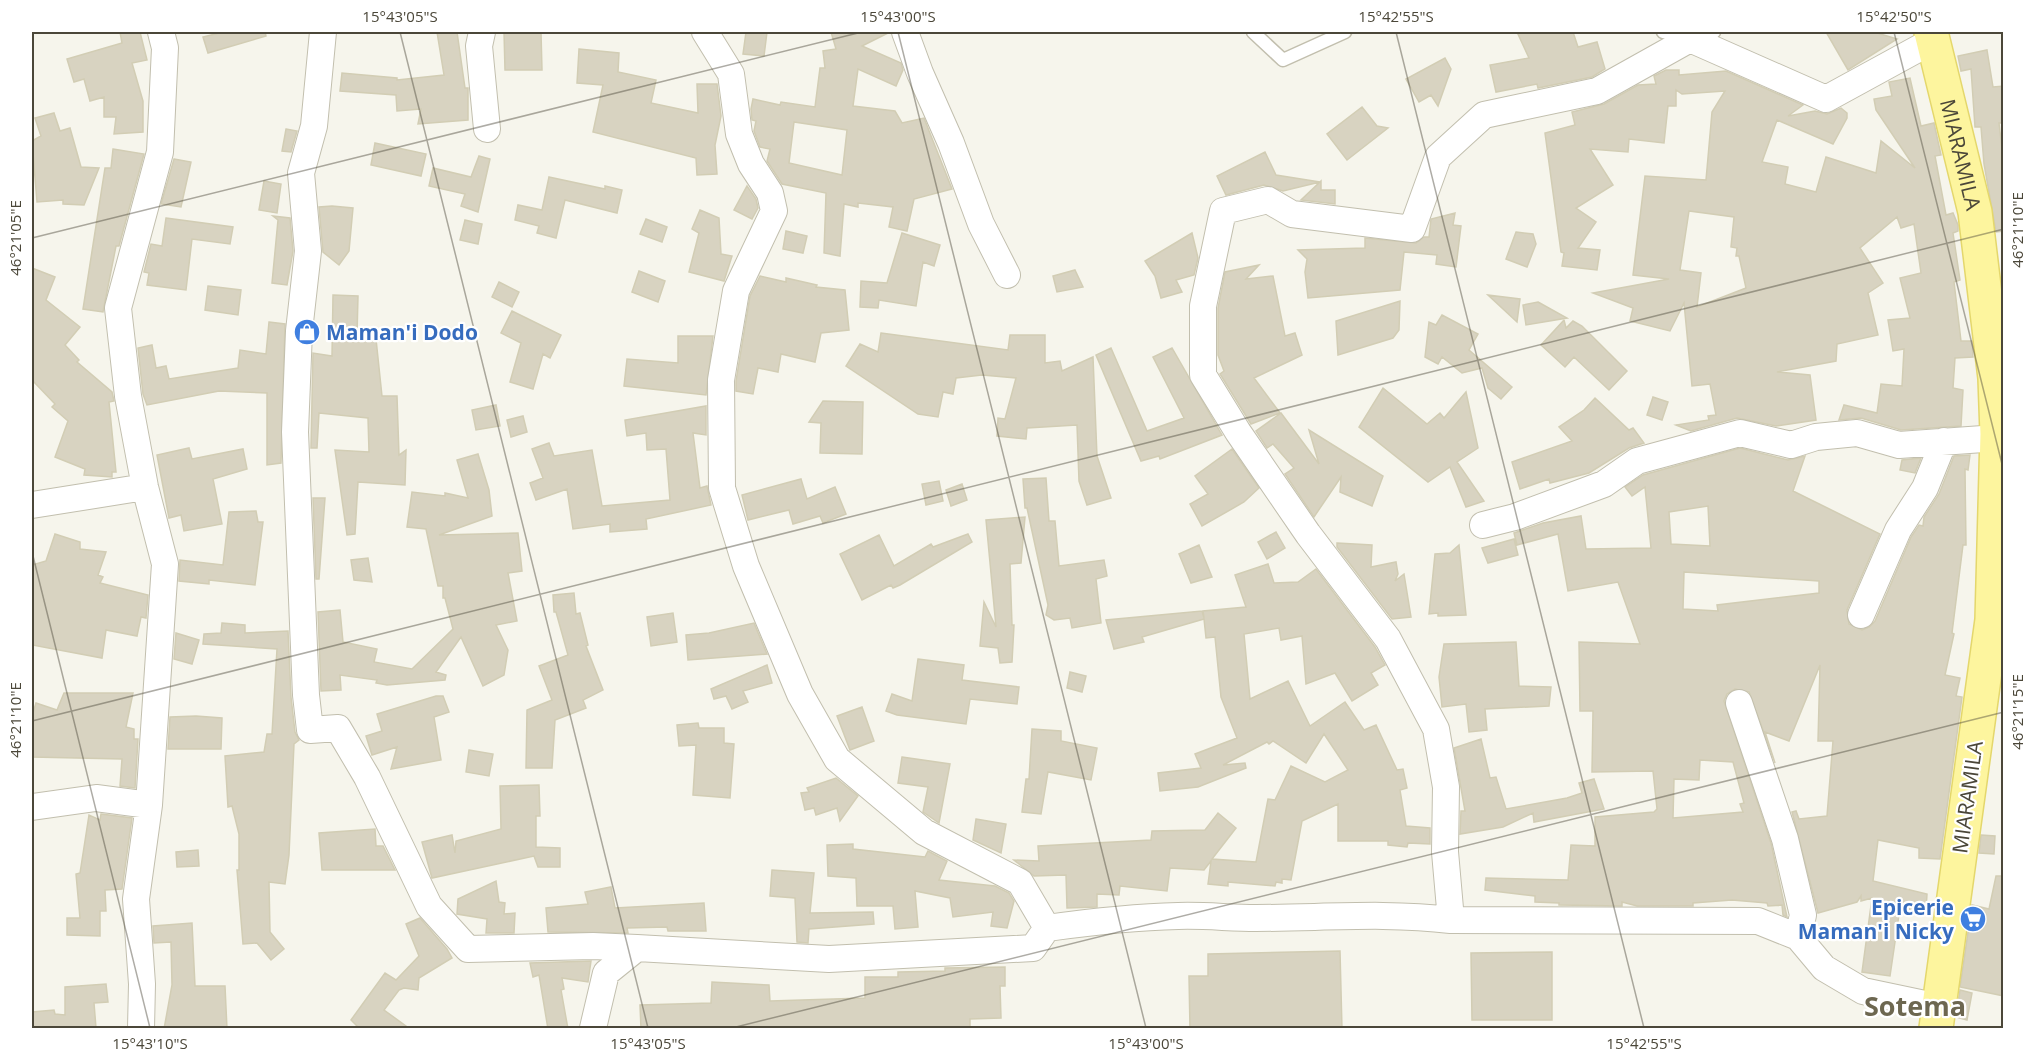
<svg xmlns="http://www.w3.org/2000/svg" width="2035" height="1060" viewBox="0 0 2035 1060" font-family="'Open Sans',sans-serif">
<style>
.building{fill:#d8d3c1;stroke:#d2cdb4;stroke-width:1.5;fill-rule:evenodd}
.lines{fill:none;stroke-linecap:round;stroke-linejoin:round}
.lane-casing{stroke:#c2bfae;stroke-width:15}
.street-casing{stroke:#c2bfae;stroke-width:28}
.primary-casing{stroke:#e4d76c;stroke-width:36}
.lane{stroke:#fff;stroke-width:12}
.street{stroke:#fff;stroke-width:26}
.primary{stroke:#fdf59e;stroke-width:33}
.ticks{fill:none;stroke:#4b4739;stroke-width:1.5;stroke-opacity:0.45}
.labels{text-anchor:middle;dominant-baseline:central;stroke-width:4.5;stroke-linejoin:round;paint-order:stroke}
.street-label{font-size:21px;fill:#4b4739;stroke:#fff}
.shop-label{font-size:21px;font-weight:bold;fill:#366cbe;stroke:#fff;text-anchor:start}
.district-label{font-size:27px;font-weight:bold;fill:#6d6750;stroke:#fff}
.neatline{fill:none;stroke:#4b4739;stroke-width:2}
.ticks-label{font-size:15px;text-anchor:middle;fill:#4b4739}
</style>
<rect width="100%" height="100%" fill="#f6f5ec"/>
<path class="building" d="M120,32H140L147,60L132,63L143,101V132L114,134L116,117H104V97L90,101L84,79L74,82L67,59L122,43Z
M223,32H265L266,36L208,53L203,37Z
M437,32H457L465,88H468V120L418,124L421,109L397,111L396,95L340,91L342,73L397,78V80L444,75Z
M504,32H541L542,70H505Z
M746,32H767L764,56L743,54Z
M831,32H890L862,46L901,63L903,70L896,86L858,69L853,106L895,111L902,123L924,118L952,189L914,199L907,231L889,227L893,207L858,203V207L844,204L840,256L824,253L826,193L782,184L767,161L770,149L760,147L754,131L756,121L752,120L751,109L753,99L780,105L781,102L815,107L820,68H825L823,51L836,49ZM794,122L847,130L842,175L789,163Z
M1517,32H1573L1578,47L1597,42L1605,69L1592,77L1538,88L1537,84L1496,92L1490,65L1529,58Z
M1826,32H1874L1897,39L1848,70Z
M579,49L619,53L618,72L656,80L651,103L698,113L697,84H717L721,116L715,145L717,174L697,175L696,158L593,132L603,85L577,83Z
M1987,50L1993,87L2004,86V123H1999L2004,166V231L1996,232L1984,164L1981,127H1975L1971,69L1961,71L1958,56Z
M1445,58L1451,69L1438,106L1431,95L1419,102L1406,79Z
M1666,70H1679V75L1726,71L1803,105L1788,116L1815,111L1827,114L1841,108L1847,113V118L1833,144L1777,120L1762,162L1788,167L1785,184L1816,192L1826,157L1876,173L1881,141L1915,168L1876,110L1874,99L1892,96L1889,82L1910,78L1921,126L1934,123L1941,155L1935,156L1946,215L1953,213L1958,225V231L1953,233L1960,280L1954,282L1961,341H1972L1973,357L1955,358L1953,388L1963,390L1961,426L1901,430L1861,418L1839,420L1844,405L1877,413L1881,384L1902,386L1904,349L1893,351L1888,320L1910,318L1900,278L1921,273L1914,224L1901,228L1897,217L1860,248L1883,283L1868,293L1878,335L1837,344L1836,361L1777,372L1810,375L1816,420L1776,426L1737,418L1691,431L1676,425L1709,420L1708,416L1716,415L1710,384L1692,386L1684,303L1670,331L1630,321L1633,308L1593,293L1669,279L1633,275L1645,176L1706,180L1712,112L1725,91L1682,94L1676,90V106H1668L1664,143L1629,139L1628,152L1590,149L1613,185L1576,208L1596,222L1578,248L1600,250L1597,270L1562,266L1564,253L1561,252L1545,133L1575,125L1572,112L1604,104L1638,85L1656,84L1654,76ZM1689,211L1734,217L1731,247L1737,248L1736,256H1739L1746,288L1697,307L1701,273L1680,270Z
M1362,107L1377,126L1388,128L1347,160L1327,134Z
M54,113L60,131L70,128L81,167L99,168L84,205L63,204V200L37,202L32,141L41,136L35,118Z
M286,129L297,131L291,152L282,151Z
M375,143L426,154L421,176L371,165Z
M113,149L144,154L119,246H116L103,312L83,309L105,168H111Z
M1265,152L1276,175L1320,182L1283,191L1264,185L1226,195L1217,176Z
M479,156L490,159L478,212L461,206L465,194L429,186L433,168L471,177Z
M174,159L191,162L181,207L161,204Z
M549,177L605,189V186L622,190L617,213L565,200L556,238L537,233L539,226L515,220L518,205L542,210Z
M264,181L281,184L277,213L259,210Z
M1321,181V190H1335V204L1301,200Z
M747,186L756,199L758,208L752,219L734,210Z
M332,206L353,208L349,251L339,265L323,252L319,207Z
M700,210L719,218L721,254L732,256L724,281L689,272L699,233L692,229Z
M1455,213L1453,225L1461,226L1456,267L1436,264L1437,255L1404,252L1400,290L1308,298L1305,272L1307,259L1298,250L1365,248V238L1416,243L1424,237H1429L1431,219Z
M273,216L290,218L293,251L287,285L272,283L278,220Z
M166,218L233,227L230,244L192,239L186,290L147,285L149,273L144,272L151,244L162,246Z
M646,219L667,227L662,242L640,234Z
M465,220L482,224L478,244L460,240Z
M786,231L807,236L803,253L783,249Z
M1516,232L1533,234L1536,244L1527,267L1506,259Z
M902,233L940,245L934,266L923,262L916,306L879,300L878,308L860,307L861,281L887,283Z
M1192,233L1198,258L1194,275L1176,280L1182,292L1161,298L1155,276L1145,261Z
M1259,265L1246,279L1273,276L1285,336L1295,333L1302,355L1254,378L1280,413L1251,424L1220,374L1224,371L1218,355V308L1225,272Z
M32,268L55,277L46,300L80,327L65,345L79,360L77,362L112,392L114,401L109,402L116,472H112V477L84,475L85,469L55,457L68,421L52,407L55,404L32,380Z
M1075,270L1083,287L1057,292L1053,276Z
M639,271L665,281L658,302L632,292Z
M760,276L786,282V278L817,285L816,287L845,290L849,330L821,333L815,362L781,354L778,372L758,368L753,394L736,391V381L750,296Z
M499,282L519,292L512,307L492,297Z
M208,286L241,290L238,315L205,310Z
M333,295L358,296L357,336L376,339L382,396H397L399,455L406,450L405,485L358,482L355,534L347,535L335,450L369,452L368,418L319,413L317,448H311L313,353L332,356Z
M1488,295L1520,299L1517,322Z
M1400,301L1399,330L1393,338L1338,355L1336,321Z
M1538,302L1567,318L1526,325L1523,305Z
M512,311L561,335L550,358L543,354L533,389L510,382L521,343L501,333Z
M1442,315L1478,334L1469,350L1512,387L1501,399L1488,388L1482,368L1462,373L1442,357L1438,364L1425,357L1429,322L1436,325Z
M1564,320L1566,328L1573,321L1582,326L1627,371L1609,390L1574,357L1565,367L1541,345Z
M269,322L285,324L281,463L267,465V393L219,391L147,405L143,394L138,348L152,345L156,368L166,366L169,379L238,368L240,350L266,354Z
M881,333L1008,350L1010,335H1045V363L1060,361L1062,371L1093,357L1097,456L1111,498L1087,505L1079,481L1077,425L1027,428L1026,439L997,436L998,418L1005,419L1016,378L982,375L956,378L953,394L943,392L938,417L918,414L846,366L860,344L878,352Z
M678,336H713L706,395L624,386L627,359L678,363Z
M1111,348L1147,431L1184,418L1153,357L1172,348L1222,435L1160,459L1159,456L1141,461L1096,355Z
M1383,388L1427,424L1440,413L1444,418L1466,392L1478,448L1457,462L1484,501L1466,507L1450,467L1428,482L1359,427Z
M1653,397L1668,402L1662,420L1647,415Z
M1595,398L1629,430L1633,428L1644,443L1629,448L1589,473L1550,483L1549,479L1520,489L1512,462L1572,441L1559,427L1584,410Z
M823,401L863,402L862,454L820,453L821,423L809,422Z
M496,405L500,426L476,430L472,410Z
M706,406V435L693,433L700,488L707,486L711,505L646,519L647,529L610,532V524L573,529L567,489L536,500L530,483L543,478L532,449L549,443L554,456L592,450L602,506L670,500L666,449L647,450L646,433L627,436L625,420Z
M1281,413L1319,464L1309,430L1383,476L1372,506L1340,492L1341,477L1314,517L1285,474L1294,468L1273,444L1267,448L1256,431Z
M523,416L527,432L511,437L507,420Z
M189,448L192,459L243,449L247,469L213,479L222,524L184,531L181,515L169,518L157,455Z
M1740,448L1788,460L1805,456L1793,491L1880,534L1847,610L1849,624L1862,630L1869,627L1875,621L1911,537L1919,525L1923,526L1924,517L1939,494L1954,456L1970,455L1968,470L1965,469L1966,545H1963L1952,633L1954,634L1945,675L1960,678L1956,696L1962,697L1940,859L1919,858V848L1878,840L1873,881L1927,894L1926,911L1900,908L1890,976L1862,972L1872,898L1861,901V896L1857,902L1818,913L1792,812L1796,811L1799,819L1827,816L1833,741H1818L1820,665L1789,741L1765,732L1775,763L1749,692L1735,689L1727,694L1724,701L1771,843L1787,917L1783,915L1782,905L1768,906L1767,903L1732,900L1693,903V906H1637L1622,902V906L1559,905V903L1535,902V896L1485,890L1486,878L1568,880L1571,845L1595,846V817L1654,812L1657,809L1653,771L1592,772L1593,711H1580L1579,642L1640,644L1618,582L1568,591L1558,534L1517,545L1514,533L1543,523L1581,516L1586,549L1651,548L1645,487L1632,496L1625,487L1643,475ZM1708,506L1710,546L1671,544L1669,512ZM1684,572L1819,581V593L1717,605L1718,611L1683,609ZM1700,760L1733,762L1744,803L1740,804L1743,812L1673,818L1674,779L1699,780Z
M1232,449L1259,488L1244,502L1202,526L1190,504L1208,494L1195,476Z
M478,454L489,490L492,516L439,535L518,533L522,571L508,573L517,621L496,625L508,650L504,675L483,686L461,637L436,672L446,675L445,680L387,685L376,683L377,680L340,675L341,690L321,691L318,612L340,610L343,642L377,649L374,662L412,669L453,629L445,598H443V586H438L426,529L407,527L412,492L445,496V493L468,498L457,460Z
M1921,458L1915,473L1900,470L1902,460Z
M1046,478L1049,521H1055L1059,566L1104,560L1107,576L1096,579L1101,623L1072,628L1070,618L1054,620L1046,615L1048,605L1027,508H1025L1023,479Z
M801,479L807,499L835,487L846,514L823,523L820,516L793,524L789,510L748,520L742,495Z
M939,481L943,501L926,505L922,484Z
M962,484L967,500L951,506L946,490Z
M313,498H325L319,579H316Z
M256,511L258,522H263L255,585L209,580V584L179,581L180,560L223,565L229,512Z
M1025,517L1021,563L1010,564L1012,625H1014L1012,662L1000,663L998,648L980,646L984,602L996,627L986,520Z
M1276,532L1285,548L1267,559L1258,542Z
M55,534L80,542V549L106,552L98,575L103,577L100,583L148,595L146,618L141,617L137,636L106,630L102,658L32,645V565L46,561Z
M968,534L972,542L900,585L893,588L891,585L862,600L840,554L879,535L894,566L931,544L933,547Z
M1514,539L1518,555L1488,563L1482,548Z
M1337,543L1372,545L1371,567L1396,562L1398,574L1395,581L1404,574L1411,617L1392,619L1337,547Z
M1199,545L1212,577L1191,583L1179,554Z
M1459,545L1466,615L1438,616V613L1429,614L1435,554L1450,553Z
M368,558L372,582L354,580L351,560Z
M1268,564L1274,583L1298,582L1316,569L1375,647L1385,665L1371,673L1378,685L1352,701L1335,673L1306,684L1302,636L1281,640L1279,628L1244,634L1250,699L1288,681L1310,726L1345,702L1364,730L1376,725L1397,770L1403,769L1407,788L1400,790L1406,826L1430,828V844L1408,843L1407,847L1388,845V841H1338V804L1302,821L1291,880L1282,879V883L1276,882L1275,886L1228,882V886L1208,884L1211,861L1204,870L1170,868L1167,891L1120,886L1119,895L1097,894V907L1067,908L1066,875L1034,876L1014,860L1039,861L1038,846L1151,840L1152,831L1205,830L1218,813L1236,828L1212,859L1256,862L1268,799L1275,800L1291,766L1325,782L1348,770L1324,734L1306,763L1273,741L1269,744L1267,742L1223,765L1245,763L1246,768L1198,787L1160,791L1158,773L1201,768L1195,754L1237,738L1221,697L1215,637L1206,638L1204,619L1142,637L1144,642L1114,649L1106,620L1202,611L1204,618L1203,611L1246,607L1235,575Z
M574,593L576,614L580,613L588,645L586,646L603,690L583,700L586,708L555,720L552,768H526L527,710L552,700L539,666L568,655L556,612H554L553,595Z
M673,613L677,642L651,646L647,617Z
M222,623L245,625V633L288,631L291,697L295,732L299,740L294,744L289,855L285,884L269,882L270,932L284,949L271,960L257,943L243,944L237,870H239V834L232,806L228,807L225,756L264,752L267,734H272L277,649L203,644L204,634L221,633Z
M754,623L767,654L688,660L686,635L709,633Z
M176,633L199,640L192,664L174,659Z
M1516,642L1519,686L1551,687L1549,706L1485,709L1487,730L1469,732L1466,704L1442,707L1439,677L1444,644Z
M918,659L964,665L962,680L1019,687L1017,704L970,699L966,724L897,715L886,711L892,694L912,701Z
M767,665L772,683L743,691L748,702L732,709L726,696L714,699L711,689Z
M1070,672L1086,676L1082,692L1067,688Z
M64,693H133L126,727L134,729V739H138L135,788L120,786L122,759L32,757V716L36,703L57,710Z
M436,696H443L449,712L434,717L441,760L391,769L397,747L372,755L366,736L382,731L377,714Z
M862,707L874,741L850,750L837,716Z
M196,716L222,718L221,749H168L170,717Z
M698,723L699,728H724V743L734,744L730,798L693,795L696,745L679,746L677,725Z
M1032,729L1061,731V741L1097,748L1091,780L1048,772L1041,814L1022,812L1026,779H1029Z
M1481,739L1490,778L1496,777L1506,809L1567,798L1582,793L1579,783L1594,779L1604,809L1534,822L1533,813L1503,827L1460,834L1461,811H1465L1454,748Z
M469,750L493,754L489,776L466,772Z
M902,757L950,764L939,823L923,812L928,787L898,783Z
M836,778L858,796L840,821L837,808L816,815L814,808L805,810L801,793L809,792L807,788Z
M539,785L540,816H536V847L560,848V867H538L534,856L432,878L422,842L452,835L455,853L456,841L501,829L500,786Z
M101,814L132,818L122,889L105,890L106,911H100V936L67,935V918H80L76,874L80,873L89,815L100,820Z
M976,819L1006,824L1001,853L973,840Z
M375,829L376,846H383L395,870H322L319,833Z
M1981,835L1995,836L1994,854L1979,853Z
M853,844V849L925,857L928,851L947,861L939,880L995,886L1009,893L1014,901L1007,928L991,926L993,912L953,917L950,898L915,891L918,927L895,929L893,906H857L856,878L828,876L827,845Z
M198,850L199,866L177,867L176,852Z
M772,870L814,873L810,913L873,912L874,924L809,929L808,943L797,942L795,898L770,896Z
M1996,876H2004V996L1960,987L1972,905L1989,909Z
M496,881L499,902L505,903L504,914L515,913L514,933H486L487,919L457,914L458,899Z
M611,887L615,908L704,903L706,931H668L667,927L627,928L628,933L548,932L546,908L588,904L585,892Z
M420,918L447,949L452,958L419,978L418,990L404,988L399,990L384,1010L410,1029H360L351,1020L385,973L396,980L419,956L406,924Z
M192,923L195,986H225L227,1029H164L172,985L171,942L154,943L153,926Z
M1340,951L1342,1029H1190L1189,976H1208V954Z
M1552,952V1020H1472L1471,953Z
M591,961L588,982L562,978L564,989L561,990L568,1029H548L539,975L533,977L530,963Z
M1005,967V986H1000L1001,1018L970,1019V1029H641L640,1005L711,1003L712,982L769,985L770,1001L865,998V977H898V972L945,971V968Z
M106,984L108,1002L94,1003L96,1028L32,1029V1012L54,1010L55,1014L65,1015V987Z
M1960,990L1972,993L1967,1020L1956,1017Z"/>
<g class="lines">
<defs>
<path id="lane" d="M1253,32L1283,60L1345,32
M1663,32L1690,39L1714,32"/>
<path id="street" d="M323,32L314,126L301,173L308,251L299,331L295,432L306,695L310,730L338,728L367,777L429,906L468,949L593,946L637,948
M482,32L479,46L487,129
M705,32L731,74L739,134L751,164L770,193L774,211L736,291L721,380L722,488L746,566L800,694L837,759L924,832L1020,882L1047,928
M905,32L920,73L951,143L981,224L1007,275
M32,505L145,487
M1483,525L1515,517L1604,484L1637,461L1740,433L1791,445L1816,437L1857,433L1899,445L1997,438
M1861,615L1898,530L1925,488L1944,441
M1739,703L1785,839L1803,915L1798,937
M32,807L96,798L149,805
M1451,920L1445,852L1446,787L1436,729L1388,639L1308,534L1238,432L1203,375V306L1223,211L1268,200L1292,214L1412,229L1438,157L1484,115L1597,91L1690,39L1826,99L1934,40
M141,1028L142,984L136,899L149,805L165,564L145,487L128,396L118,308L160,152L165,48L161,32
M593,1028L606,973L637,948L829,959L1033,948L1047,928C1090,922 1135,917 1178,916C1204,915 1230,918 1256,918C1321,918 1386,912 1451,920L1758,921L1798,937L1824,968L1863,991L1939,1007"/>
<g id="primary">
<path id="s1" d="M1931,32L1975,212L1995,378L1997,434L1992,620L1936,1028"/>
</g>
</defs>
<use href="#lane" class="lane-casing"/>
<use href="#street" class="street-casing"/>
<use href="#primary" class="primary-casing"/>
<use href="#lane" class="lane"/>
<use href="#street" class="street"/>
<use href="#primary" class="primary"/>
</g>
<path class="ticks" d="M400,32L648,1028M898,32L1146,1028M1396,32L1644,1028M1894,32L2004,472M32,238L862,32M32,552L150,1028M32,721L2004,229M732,1028L2004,712"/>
<defs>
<symbol id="shop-disc" viewBox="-11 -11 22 22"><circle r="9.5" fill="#3f7fe0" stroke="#fff"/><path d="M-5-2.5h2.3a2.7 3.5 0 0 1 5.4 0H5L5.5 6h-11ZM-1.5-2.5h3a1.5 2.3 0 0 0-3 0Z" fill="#fff"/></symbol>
<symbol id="supermarket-disc" viewBox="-11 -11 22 22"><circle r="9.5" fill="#3f7fe0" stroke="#fff"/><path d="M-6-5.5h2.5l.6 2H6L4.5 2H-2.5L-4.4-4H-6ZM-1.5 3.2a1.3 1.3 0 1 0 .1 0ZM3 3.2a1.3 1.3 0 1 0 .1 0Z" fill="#fff"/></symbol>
</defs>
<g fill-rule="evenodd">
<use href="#shop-disc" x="292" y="317" width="30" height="30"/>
<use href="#supermarket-disc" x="1958" y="904" width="30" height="30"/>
</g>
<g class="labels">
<g class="street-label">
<text stroke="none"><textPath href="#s1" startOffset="126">MIARAMILA</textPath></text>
<text transform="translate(1967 797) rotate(-82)">MIARAMILA</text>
</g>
<g class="shop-label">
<text x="326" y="332">Maman'i Dodo</text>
<text x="1954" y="907" text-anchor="end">Epicerie<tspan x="1954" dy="24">Maman'i Nicky</tspan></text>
</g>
<g class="district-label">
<text x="1915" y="1005">Sotema</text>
</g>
</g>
<rect width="2035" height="1060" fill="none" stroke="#ffffff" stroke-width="66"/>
<rect x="33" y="33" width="1969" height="994" class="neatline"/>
<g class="ticks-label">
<text x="400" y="22">15°43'05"S</text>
<text x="898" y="22">15°43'00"S</text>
<text x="1396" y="22">15°42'55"S</text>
<text x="1894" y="22">15°42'50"S</text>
<text transform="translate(2018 230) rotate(-90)" y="5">46°21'10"E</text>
<text transform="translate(16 238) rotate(-90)" y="5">46°21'05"E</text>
<text transform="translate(2018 712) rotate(-90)" y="5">46°21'15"E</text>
<text transform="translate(16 720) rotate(-90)" y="5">46°21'10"E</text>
<text x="150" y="1049">15°43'10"S</text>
<text x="648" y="1049">15°43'05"S</text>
<text x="1146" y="1049">15°43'00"S</text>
<text x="1644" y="1049">15°42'55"S</text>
</g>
</svg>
